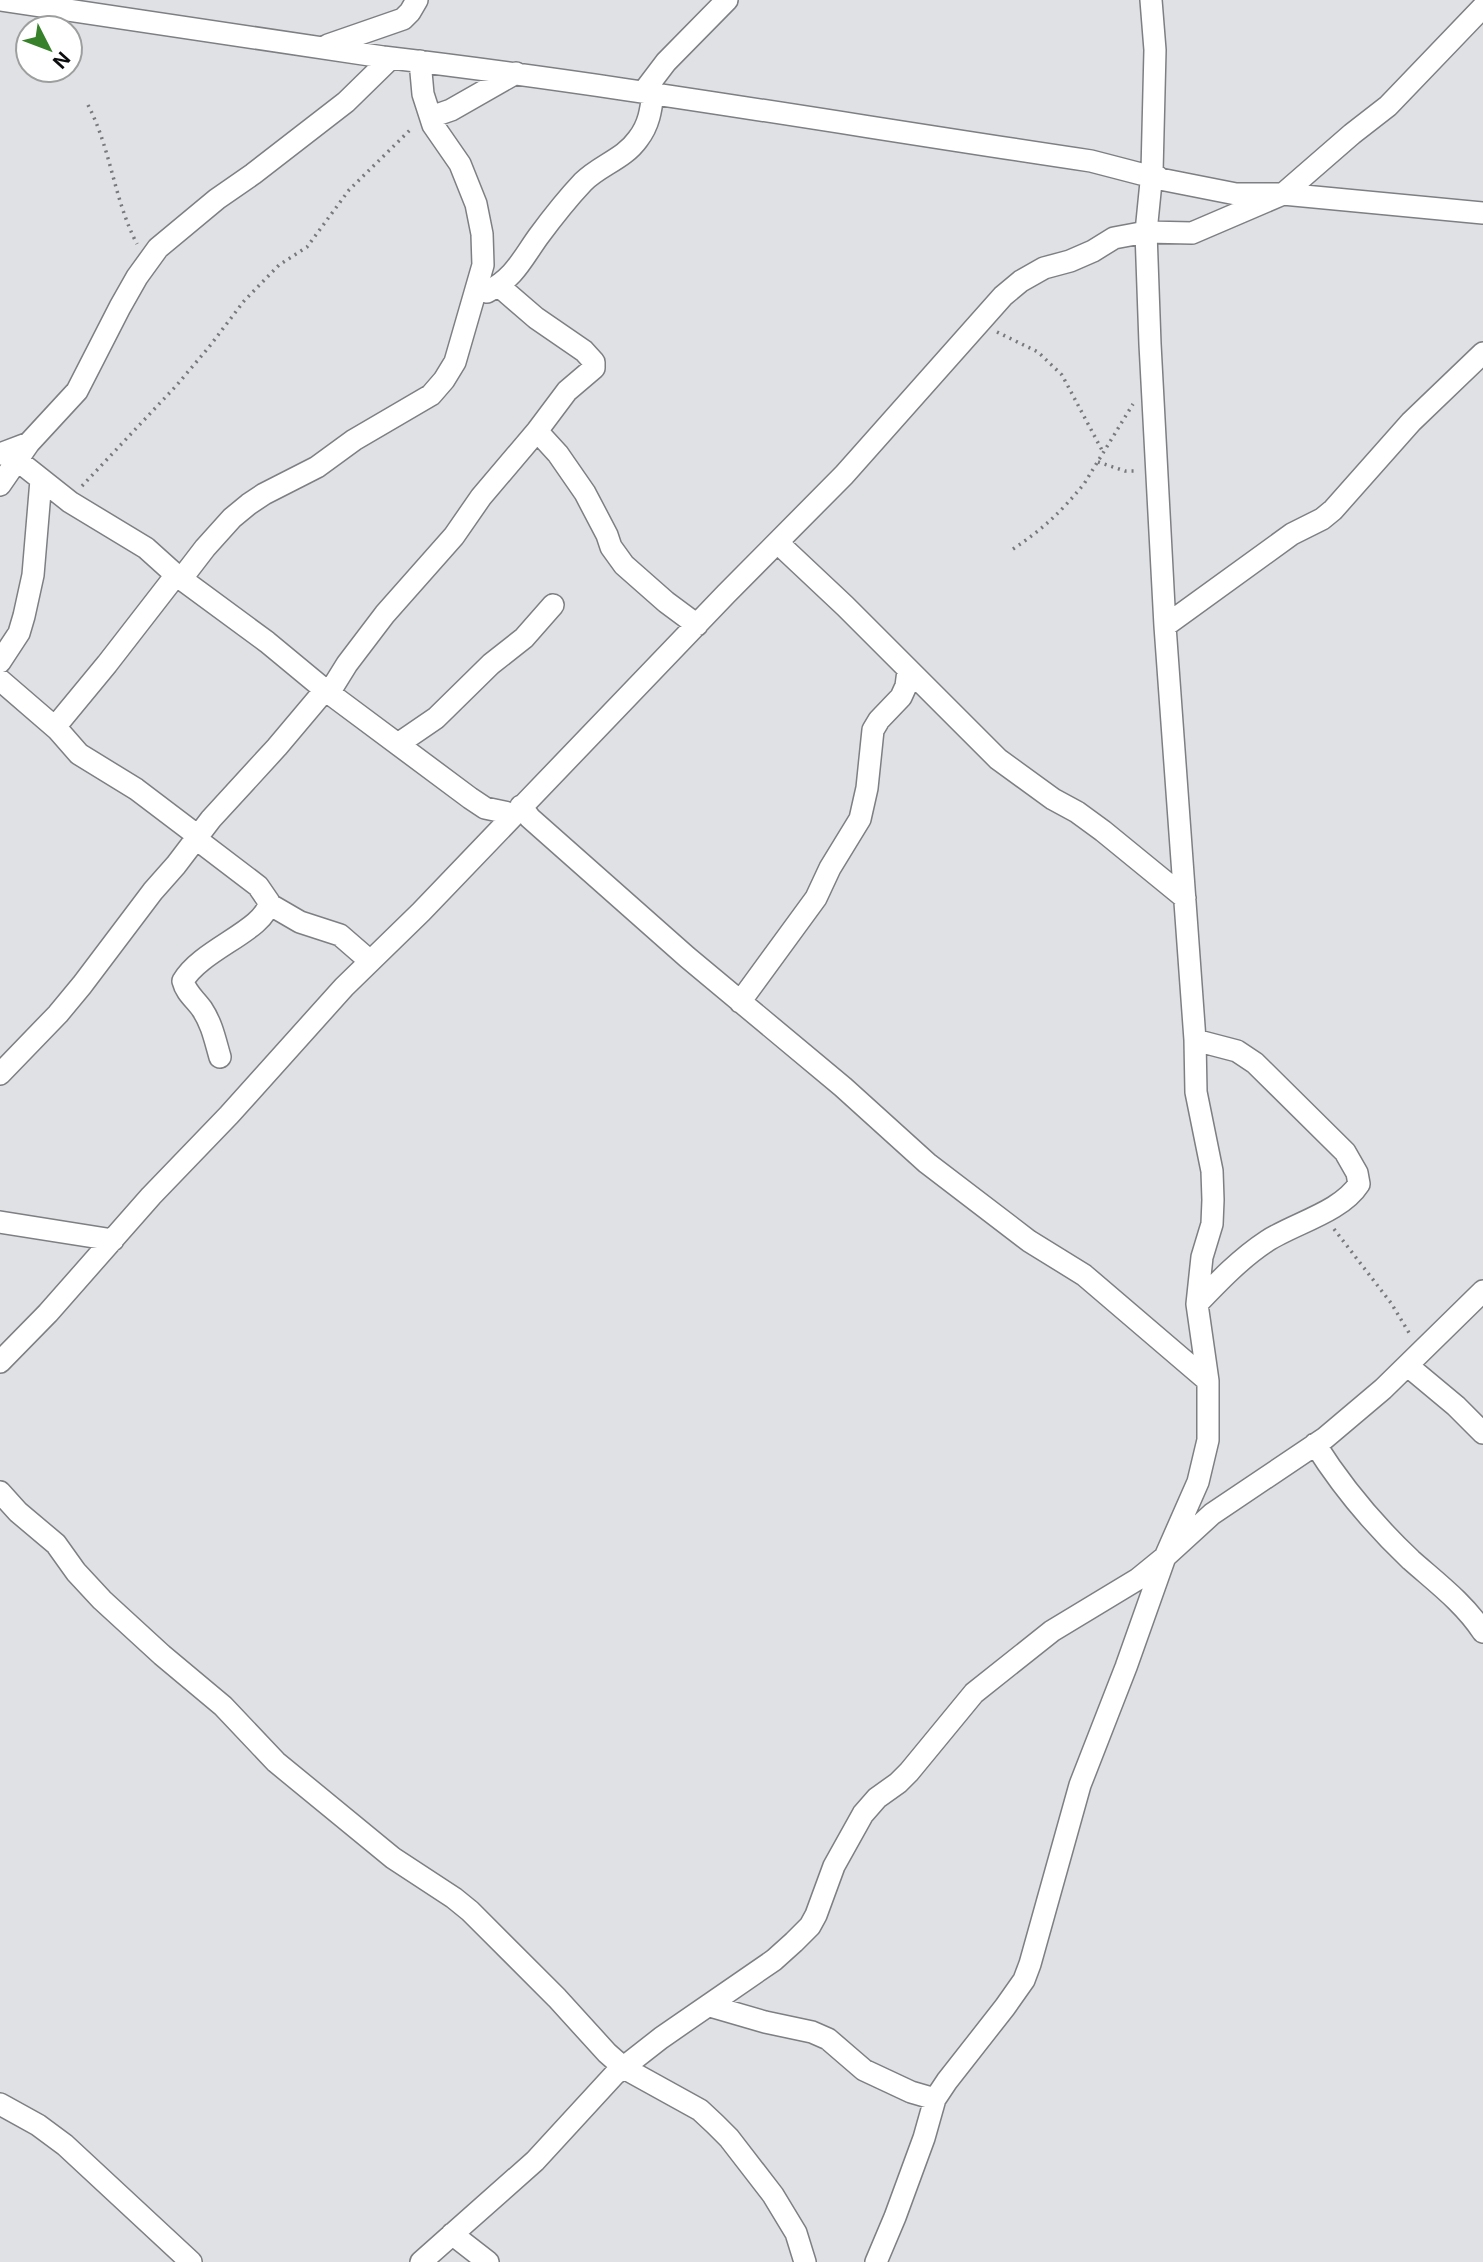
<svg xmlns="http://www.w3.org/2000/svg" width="1483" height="2262" viewBox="0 0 1483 2262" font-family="Inter,sans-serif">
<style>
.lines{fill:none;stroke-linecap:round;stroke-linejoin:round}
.minor-casing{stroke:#7d7f83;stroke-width:24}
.path{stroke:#77797b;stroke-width:3.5;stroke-dasharray:2 5;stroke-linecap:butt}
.minor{stroke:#fff;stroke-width:21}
</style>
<rect width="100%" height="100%" fill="#dfe1e5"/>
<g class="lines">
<defs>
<path id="minor" d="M1,0L383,57C620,85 855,126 1091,161L1141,174L1152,172L1160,179L1236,194H1283L1483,213
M328,45L403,19L410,12L417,0
M644,91L666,62L727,0
M431,117L451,110L516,73
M487,292C514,278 521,261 538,237C552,218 567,199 583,182C600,165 624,159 638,139C649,125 651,110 653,93
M537,431L558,454L585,493L607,535L611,547L624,565L666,602L697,625
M0,454L29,443
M17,460L70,502L146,548L176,575L267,642L325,690L470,798L485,808L513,814
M0,485L29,443L77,391L120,307L137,277L158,248L217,199L253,174L346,102L391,58
M778,543L845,606L998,759L1053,799L1077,812L1103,831L1185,898
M182,578L205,548L232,518L249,504L264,494L317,467L354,440L431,395L444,380L455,362L483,265L482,234L476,204L460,164L433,125L423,94L420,61
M1165,626L1292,534L1322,519L1333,510L1411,422L1483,353
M0,662L19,633L24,616L33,575L41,480
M0,680L58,730L79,754L136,789L198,836
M329,693L347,664L385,614L454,536L481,497L537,431L567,391L594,368V362L584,351L536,318L499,286
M55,727L107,664L176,575
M398,744L436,718L491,664L524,638L553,605
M521,806L530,818L687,957L843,1087L927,1163L1029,1241L1084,1275L1208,1381
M195,838L258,886L269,902C266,930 201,949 183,981C186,993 195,999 202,1009C212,1024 215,1040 220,1057
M269,904L300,922L340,935L370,961
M740,1002L816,898L830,868L860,819L867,788L873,730L879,720L901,697L906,686L908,671
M1195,1040L1237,1051L1255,1063L1345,1152L1357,1173L1359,1184C1341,1212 1295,1223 1267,1241C1241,1258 1219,1281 1197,1304
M0,1074L58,1014L82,985L153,891L176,865L211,819L277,747L325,690
M0,1222L113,1240
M0,1362L48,1313L151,1196L229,1115L344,987L421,912L726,594L844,475L1003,296L1021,281L1044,268L1070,261L1093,251L1114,238L1146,232L1192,233L1283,194L1352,134L1388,106L1483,7
M1408,1366L1456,1406L1483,1433
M1315,1444C1342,1487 1374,1525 1411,1560C1437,1583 1464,1603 1483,1632
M0,1492L18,1512L56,1544L76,1572L102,1600L162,1655L223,1706L276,1762L393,1858L454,1898L470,1911L557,1998L607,2053L624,2068L700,2110L715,2124L729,2138L773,2195L796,2233L805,2262
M710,2006L765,2022L812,2032L828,2039L864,2070L911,2092L935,2099
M0,2104L38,2125L65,2145L191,2262
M452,2234L488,2262
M421,2262L535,2161L615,2074L661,2038L774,1960L794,1942L810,1926L816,1915L834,1866L863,1814L877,1798L898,1783L909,1772L974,1693L1052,1631L1138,1579L1165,1557L1212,1514L1325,1438L1383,1389L1483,1291
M876,2262L895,2217L924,2138L935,2099L947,2081L1005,2007L1024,1980L1030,1964L1080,1785L1126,1667L1165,1557L1198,1482L1208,1440V1381L1197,1304L1202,1257L1212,1224L1213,1200L1212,1171L1196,1092L1195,1040L1165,626L1150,344L1146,232L1152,172L1155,50L1151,0"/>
</defs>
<use href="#minor" class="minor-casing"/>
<path class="path" d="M88,105C111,149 114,200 137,244
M997,332L1038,352L1062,375L1103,452
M1098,462L1125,471H1137
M82,486L176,386L209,347L244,301L279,265L307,247L349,190L412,128
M1013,549C1043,529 1060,513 1084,484L1133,404
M1334,1229L1391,1303L1411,1336"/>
<use href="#minor" class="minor"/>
</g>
<g transform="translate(49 49) rotate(132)"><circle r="33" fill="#ffffff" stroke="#9d9e9e" stroke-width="2"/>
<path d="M0-5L12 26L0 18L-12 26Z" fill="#368129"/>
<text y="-10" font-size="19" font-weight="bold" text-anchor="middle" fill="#0b0c0d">N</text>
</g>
</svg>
